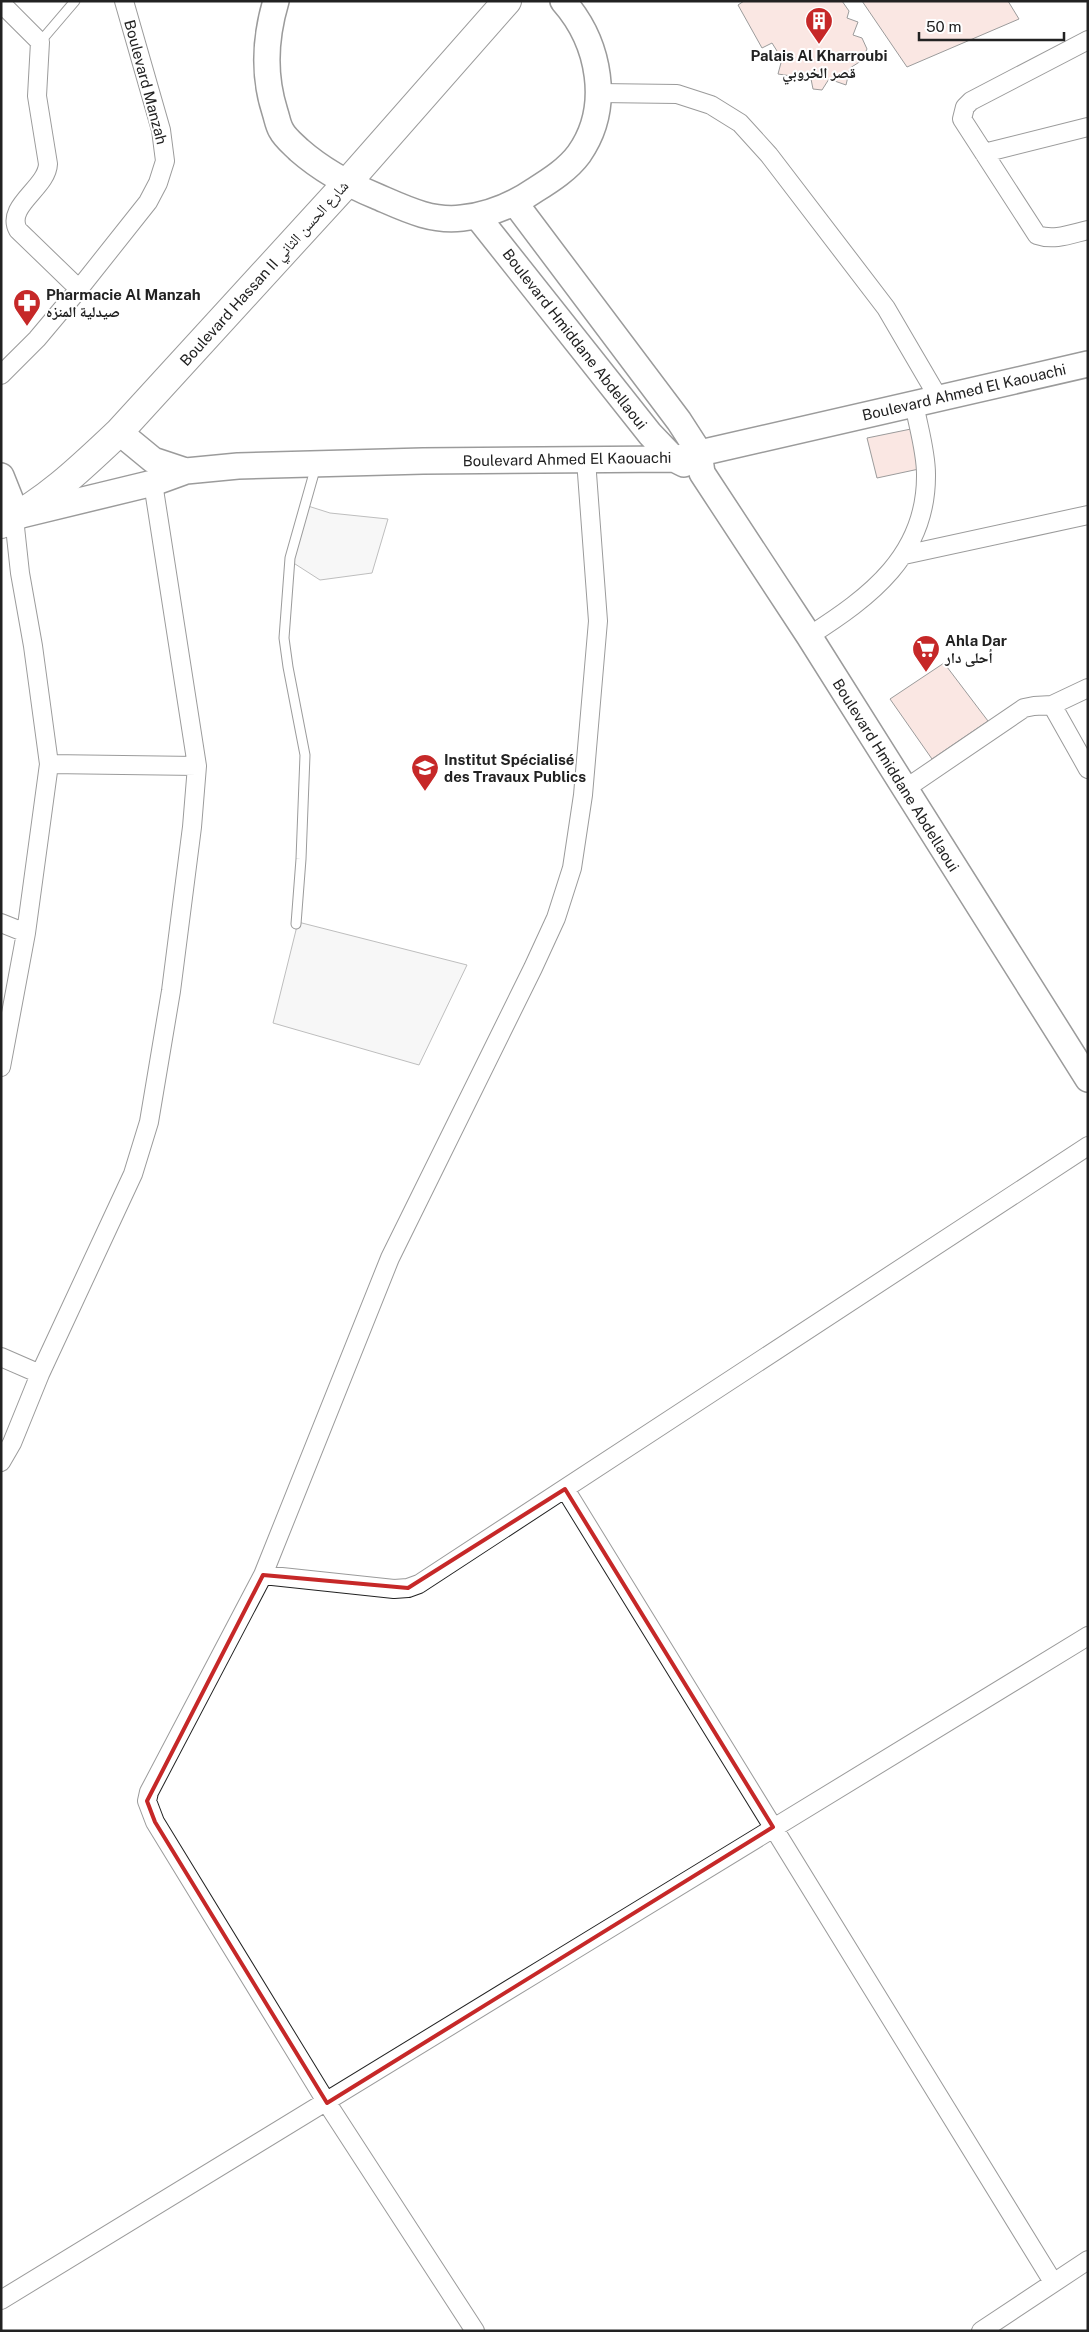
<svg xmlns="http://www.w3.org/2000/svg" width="1089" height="2332" viewBox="0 0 1089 2332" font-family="'Public Sans','Noto Naskh Arabic',sans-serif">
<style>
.parking{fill:#ededed;stroke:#6f6f6f}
.building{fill:#f3c9c0;stroke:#222}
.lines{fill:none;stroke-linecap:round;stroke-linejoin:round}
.lane-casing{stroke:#222;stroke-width:11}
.street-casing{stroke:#222;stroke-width:20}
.secondary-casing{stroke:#222;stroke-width:28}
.primary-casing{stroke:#222;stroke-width:30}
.lane{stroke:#fff;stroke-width:9}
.street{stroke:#fff;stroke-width:18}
.secondary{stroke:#fff;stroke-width:25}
.primary{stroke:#fff;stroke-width:28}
.marked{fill:none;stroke:#c62828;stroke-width:4;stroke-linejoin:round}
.labels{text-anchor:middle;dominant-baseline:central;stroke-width:4;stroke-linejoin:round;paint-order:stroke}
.poi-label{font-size:15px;font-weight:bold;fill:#222;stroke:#fff;text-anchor:start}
.street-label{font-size:15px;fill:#222;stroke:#fff}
</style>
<rect width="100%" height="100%" fill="#fff"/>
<path class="parking" d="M308,506L330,513L388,519L372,573L320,580L292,562Z
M298,922L467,965L419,1065L273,1023Z"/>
<path class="building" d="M744,1H842L849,11L847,18L858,22L853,35L862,38L867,49L861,61L850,68L846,85L829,79L822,90L813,89L811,79L778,74L782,59L772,43L762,48L738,5Z
M862,1H1008L1019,19L907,67Z
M911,429L919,469L877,478L867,438Z
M944,663L988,721L932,759L890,699Z"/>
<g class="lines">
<defs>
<path id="lane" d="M40,42L75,1
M296,924L301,859L305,755L288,667L284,638L290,558L316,466"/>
<path id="street" d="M1,3L40,42L37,96L48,164C47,188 5,206 18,230L79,289
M1088,40L971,101L965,107L962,119L1037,235C1054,241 1071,234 1088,230
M599,93L677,94L711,105L740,123L769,155L886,308L938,397
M984,153L1088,127
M1,375L37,339L79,289L148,202L158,183L165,161L161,130L124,1
M904,555L1088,515
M809,636C870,597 927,555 926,474C926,451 918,426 914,403
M1052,705L1088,769
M49,764L197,766
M905,789L1024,708L1034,706L1052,705L1088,688
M1,923L26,933
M1,1067L26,933L49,764L33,646L20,573L14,518
M1,1357L40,1374
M1,1462L12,1443L40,1374L133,1174L149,1122L171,991L192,827L197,766L153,483
M565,1489L1053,2282
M263,1575L394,1589L408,1588L419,1584L1088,1146
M1,2300C364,2080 725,1856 1088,1636
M475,2331L327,2103L155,1822L147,1801L149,1792L263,1575L390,1258L533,968L556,918L572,868L583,795L598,621L586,460
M981,2331L1088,2260"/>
<path id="secondary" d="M276,1C265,38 263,75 275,112C277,118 278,125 281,130C285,138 293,144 299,150C323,171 347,184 376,196C404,208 431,222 462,218C489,215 513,205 535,190C551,180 568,169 579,154C612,107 600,43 563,1
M515,203L679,421L699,452L702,473L809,636L1088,1079
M477,216L650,434L674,459L684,464
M119,432L153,460L186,471
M1,476L17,516L153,483L186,471L238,466L423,461L674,459L1088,364"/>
<path id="primary" d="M1,524C45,503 83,466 119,432L346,184L507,1"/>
</defs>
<use href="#lane" class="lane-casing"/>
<use href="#street" class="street-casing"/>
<use href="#secondary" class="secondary-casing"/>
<use href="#primary" class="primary-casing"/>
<use href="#lane" class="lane"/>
<use href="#street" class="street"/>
<use href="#secondary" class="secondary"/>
<use href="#primary" class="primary"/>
</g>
<path d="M0 0H1089V2332H0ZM565,1489L773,1827L327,2103L155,1822L147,1801L263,1575L408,1588Z" fill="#fff" fill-opacity=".55" fill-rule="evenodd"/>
<path class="marked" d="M565,1489L773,1827L327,2103L155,1822L147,1801L263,1575L408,1588Z"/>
<defs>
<symbol id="building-pin" viewBox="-11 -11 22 30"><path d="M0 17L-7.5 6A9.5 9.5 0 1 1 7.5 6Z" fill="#c62828" stroke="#fff"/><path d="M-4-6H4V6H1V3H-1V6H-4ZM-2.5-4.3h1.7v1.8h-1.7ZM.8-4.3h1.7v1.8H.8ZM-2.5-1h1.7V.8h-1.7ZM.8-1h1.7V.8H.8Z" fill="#fff"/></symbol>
<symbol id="pharmacy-pin" viewBox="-11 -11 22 30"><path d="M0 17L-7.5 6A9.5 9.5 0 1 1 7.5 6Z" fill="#c62828" stroke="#fff"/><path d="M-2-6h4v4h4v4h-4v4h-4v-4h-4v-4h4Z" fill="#fff"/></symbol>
<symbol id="supermarket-pin" viewBox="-11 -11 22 30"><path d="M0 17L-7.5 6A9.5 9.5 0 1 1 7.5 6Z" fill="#c62828" stroke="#fff"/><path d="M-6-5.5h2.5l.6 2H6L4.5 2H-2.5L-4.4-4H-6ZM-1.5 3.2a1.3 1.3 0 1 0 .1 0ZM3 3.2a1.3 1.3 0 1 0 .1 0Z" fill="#fff"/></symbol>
<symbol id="school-pin" viewBox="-11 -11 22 30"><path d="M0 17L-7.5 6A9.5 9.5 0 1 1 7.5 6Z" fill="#c62828" stroke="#fff"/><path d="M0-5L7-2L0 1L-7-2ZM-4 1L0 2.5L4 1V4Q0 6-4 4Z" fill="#fff"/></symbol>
</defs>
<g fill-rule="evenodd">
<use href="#building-pin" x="803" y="5" width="32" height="43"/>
<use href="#pharmacy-pin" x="11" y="287" width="32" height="43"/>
<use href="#supermarket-pin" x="910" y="633" width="32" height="43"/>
<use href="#school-pin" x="409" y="752" width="32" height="43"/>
</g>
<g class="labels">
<g class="poi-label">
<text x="819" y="55" text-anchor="middle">Palais Al Kharroubi<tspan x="819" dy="17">قصر الخروبي</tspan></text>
<text x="46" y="294">Pharmacie Al Manzah<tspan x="46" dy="17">صيدلية المنزه</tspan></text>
<text x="945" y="640">Ahla Dar<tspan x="945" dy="17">أحلى دار</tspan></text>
<text x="444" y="759">Institut Spécialisé<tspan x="444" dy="17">des Travaux Publics</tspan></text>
</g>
<g class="street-label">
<text transform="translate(146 82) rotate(75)">Boulevard Manzah</text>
<text transform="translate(264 273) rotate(-48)">Boulevard Hassan II شارع الحسن الثاني</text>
<text transform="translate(575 339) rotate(52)">Boulevard Hmiddane Abdellaoui</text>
<text transform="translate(964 392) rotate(-13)">Boulevard Ahmed El Kaouachi</text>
<text transform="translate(567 459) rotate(-1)">Boulevard Ahmed El Kaouachi</text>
<text transform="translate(896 775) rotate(58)">Boulevard Hmiddane Abdellaoui</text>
</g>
</g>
<rect width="1089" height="2332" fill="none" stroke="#222222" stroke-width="5"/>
<path d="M919 32v8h145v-8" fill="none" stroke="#222222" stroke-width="2.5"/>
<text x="926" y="32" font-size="15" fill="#222222" stroke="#ffffff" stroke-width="4" paint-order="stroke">50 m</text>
</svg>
